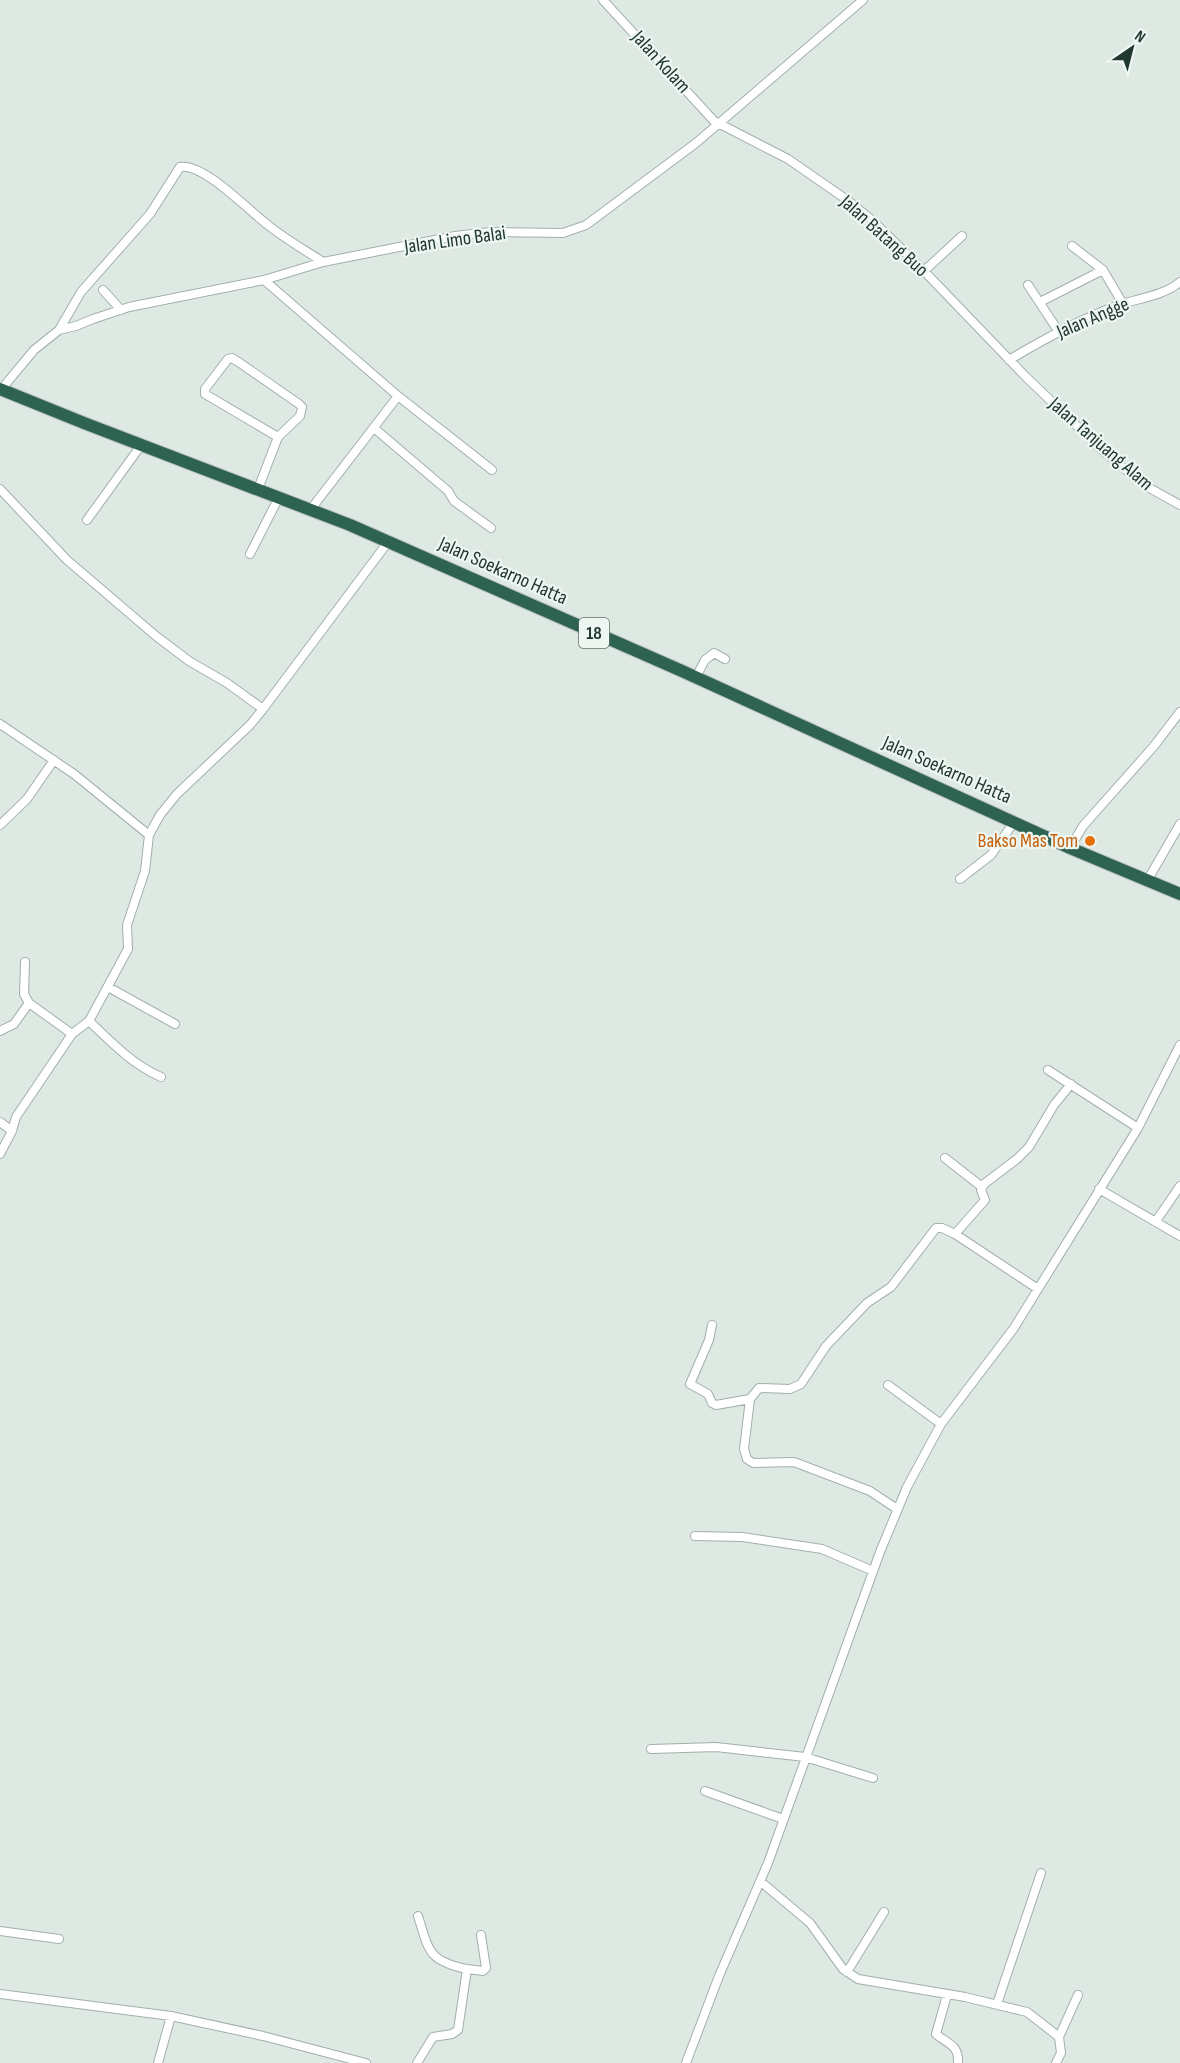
<svg xmlns="http://www.w3.org/2000/svg" width="1180" height="2063" viewBox="0 0 1180 2063" font-family="'Sofia Sans Condensed',sans-serif">
<style>
.lines{fill:none;stroke-linecap:round;stroke-linejoin:round}
.minor-casing{stroke:#a1b0a9;stroke-width:10}
.highway-casing{stroke:#bcc3c1;stroke-width:14}
.minor{stroke:#fff;stroke-width:8}
.highway{stroke:#2e6251;stroke-width:12}
.food-dot{fill:#e8710a;stroke:#eef6f1;stroke-width:2}
.labels{text-anchor:middle;dominant-baseline:central;stroke-width:4.5;stroke-linejoin:round;paint-order:stroke}
.shield{fill:#eef6f1;stroke:#5e7169;stroke-width:1.5}
.shield-label{font-size:18px;font-weight:bold;fill:#20382f}
.street-label{font-size:20px;fill:#20382f;stroke:#eef6f1}
.food-label{font-size:20px;fill:#c56008;stroke:#eef6f1;text-anchor:end}
</style>
<rect width="100%" height="100%" fill="#dee9e3"/>
<g class="lines">
<defs>
<path id="minor" d="M603,0L714,121L788,159L850,202L873,221L924,271L1026,377L1101,449L1144,485L1180,505
M1072,246L1103,270L1123,304
M924,271L962,236
M264,280L398,396L311,509
M1028,285L1059,332
M103,290L121,310
M1040,302L1103,270
M59,330L81,292L150,214L180,167C203,162 250,212 268,225C285,239 305,250 323,262
M1009,360C1044,339 1080,319 1119,305C1139,298 1163,296 1180,282
M0,391L34,350L59,330L76,326L93,319L129,307L264,280L323,262L455,236L490,232L563,233L586,225L696,143L863,0
M398,396L492,470
M374,428L448,491L454,501L491,528
M0,489L67,560L156,636L189,661L227,683L263,709
M258,489L278,437L300,416L302,407L299,404L240,363L232,358L228,359L205,389V394L278,437
M87,520L142,444
M250,554L279,497
M696,677L705,660L714,653L725,659
M0,724L74,774L149,835
M0,825L27,799L54,760
M1070,848L1083,826L1154,746L1180,712
M960,879L991,855L1014,822
M1147,881L1180,824
M25,962L24,994L29,1003L72,1034
M108,987L175,1024
M89,1021C112,1043 132,1064 161,1077
M0,1031L14,1024L29,1003
M1048,1070L1138,1128
M0,1122L12,1131
M0,1154L12,1131L16,1117L72,1034L89,1021L128,949L127,925L145,871L149,835L160,815L177,794L250,725L263,709L388,542
M945,1158L982,1187
M1099,1189L1180,1236
M1156,1221L1180,1186
M955,1234L985,1200L981,1190L984,1184L1017,1159L1029,1147L1054,1105L1071,1084
M712,1325L709,1340L690,1384L708,1394L712,1403L716,1405L750,1399
M888,1385L941,1424
M897,1509L870,1491L794,1462L753,1463L747,1459L744,1449L750,1399L759,1388L790,1389L801,1384L826,1346L867,1303L891,1287L936,1228H942L955,1234L1038,1289
M695,1536L742,1537L822,1549L873,1571
M651,1749L716,1747L805,1757L873,1778
M705,1791L783,1819
M760,1881L810,1923L843,1969L858,1979L965,1997L1027,2012L1059,2037L1061,2053L1056,2063
M0,1931L59,1939
M467,1969L483,1971L486,1968L481,1935
M847,1972L884,1912
M0,1994L171,2016L263,2036L366,2063
M947,1995L936,2034C947,2044 959,2044 958,2063
M997,2004L1041,1873
M1059,2037L1078,1995
M158,2063L171,2016
M417,2063L433,2037L452,2034L458,2030L467,1969C428,1961 429,1951 418,1916
M686,2063L719,1976L768,1863L880,1552L907,1487L941,1424L1014,1328L1038,1289L1138,1128L1180,1045"/>
<path id="highway" d="M0,389L84,423L350,525L682,671L1070,848L1180,894"/>
</defs>
<use href="#minor" class="minor-casing"/>
<use href="#highway" class="highway-casing"/>
<use href="#minor" class="minor"/>
<use href="#highway" class="highway"/>
</g>
<circle class="food-dot" cx="1090" cy="841" r="6"/>
<g class="labels">
<rect class="shield" x="579" y="618" width="30" height="30" rx="4.5"/>
<g class="shield-label">
<text x="594" y="633">18</text>
</g>
<g class="street-label">
<text transform="translate(661 62) rotate(48)">Jalan Kolam</text>
<text transform="translate(884 236) rotate(42)">Jalan Batang Buo</text>
<text transform="translate(455 240) rotate(-8)">Jalan Limo Balai</text>
<text transform="translate(1093 318) rotate(-23)">Jalan Angge</text>
<text transform="translate(1101 444) rotate(41)">Jalan Tanjuang Alam</text>
<text transform="translate(503 571) rotate(24)">Jalan Soekarno Hatta</text>
<text transform="translate(947 770) rotate(24)">Jalan Soekarno Hatta</text>
</g>
<g class="food-label">
<text x="1078" y="841">Bakso Mas Tom</text>
</g>
</g>
<g transform="translate(1132 48) rotate(35)" stroke="#eef6f1" stroke-width="4.5" paint-order="stroke">
<path d="M0-4.5L10 22L0 15L-10 22Z" fill="#20382f"/>
<text y="-9" font-size="16" font-weight="bold" text-anchor="middle" fill="#20382f">N</text>
</g>
</svg>
